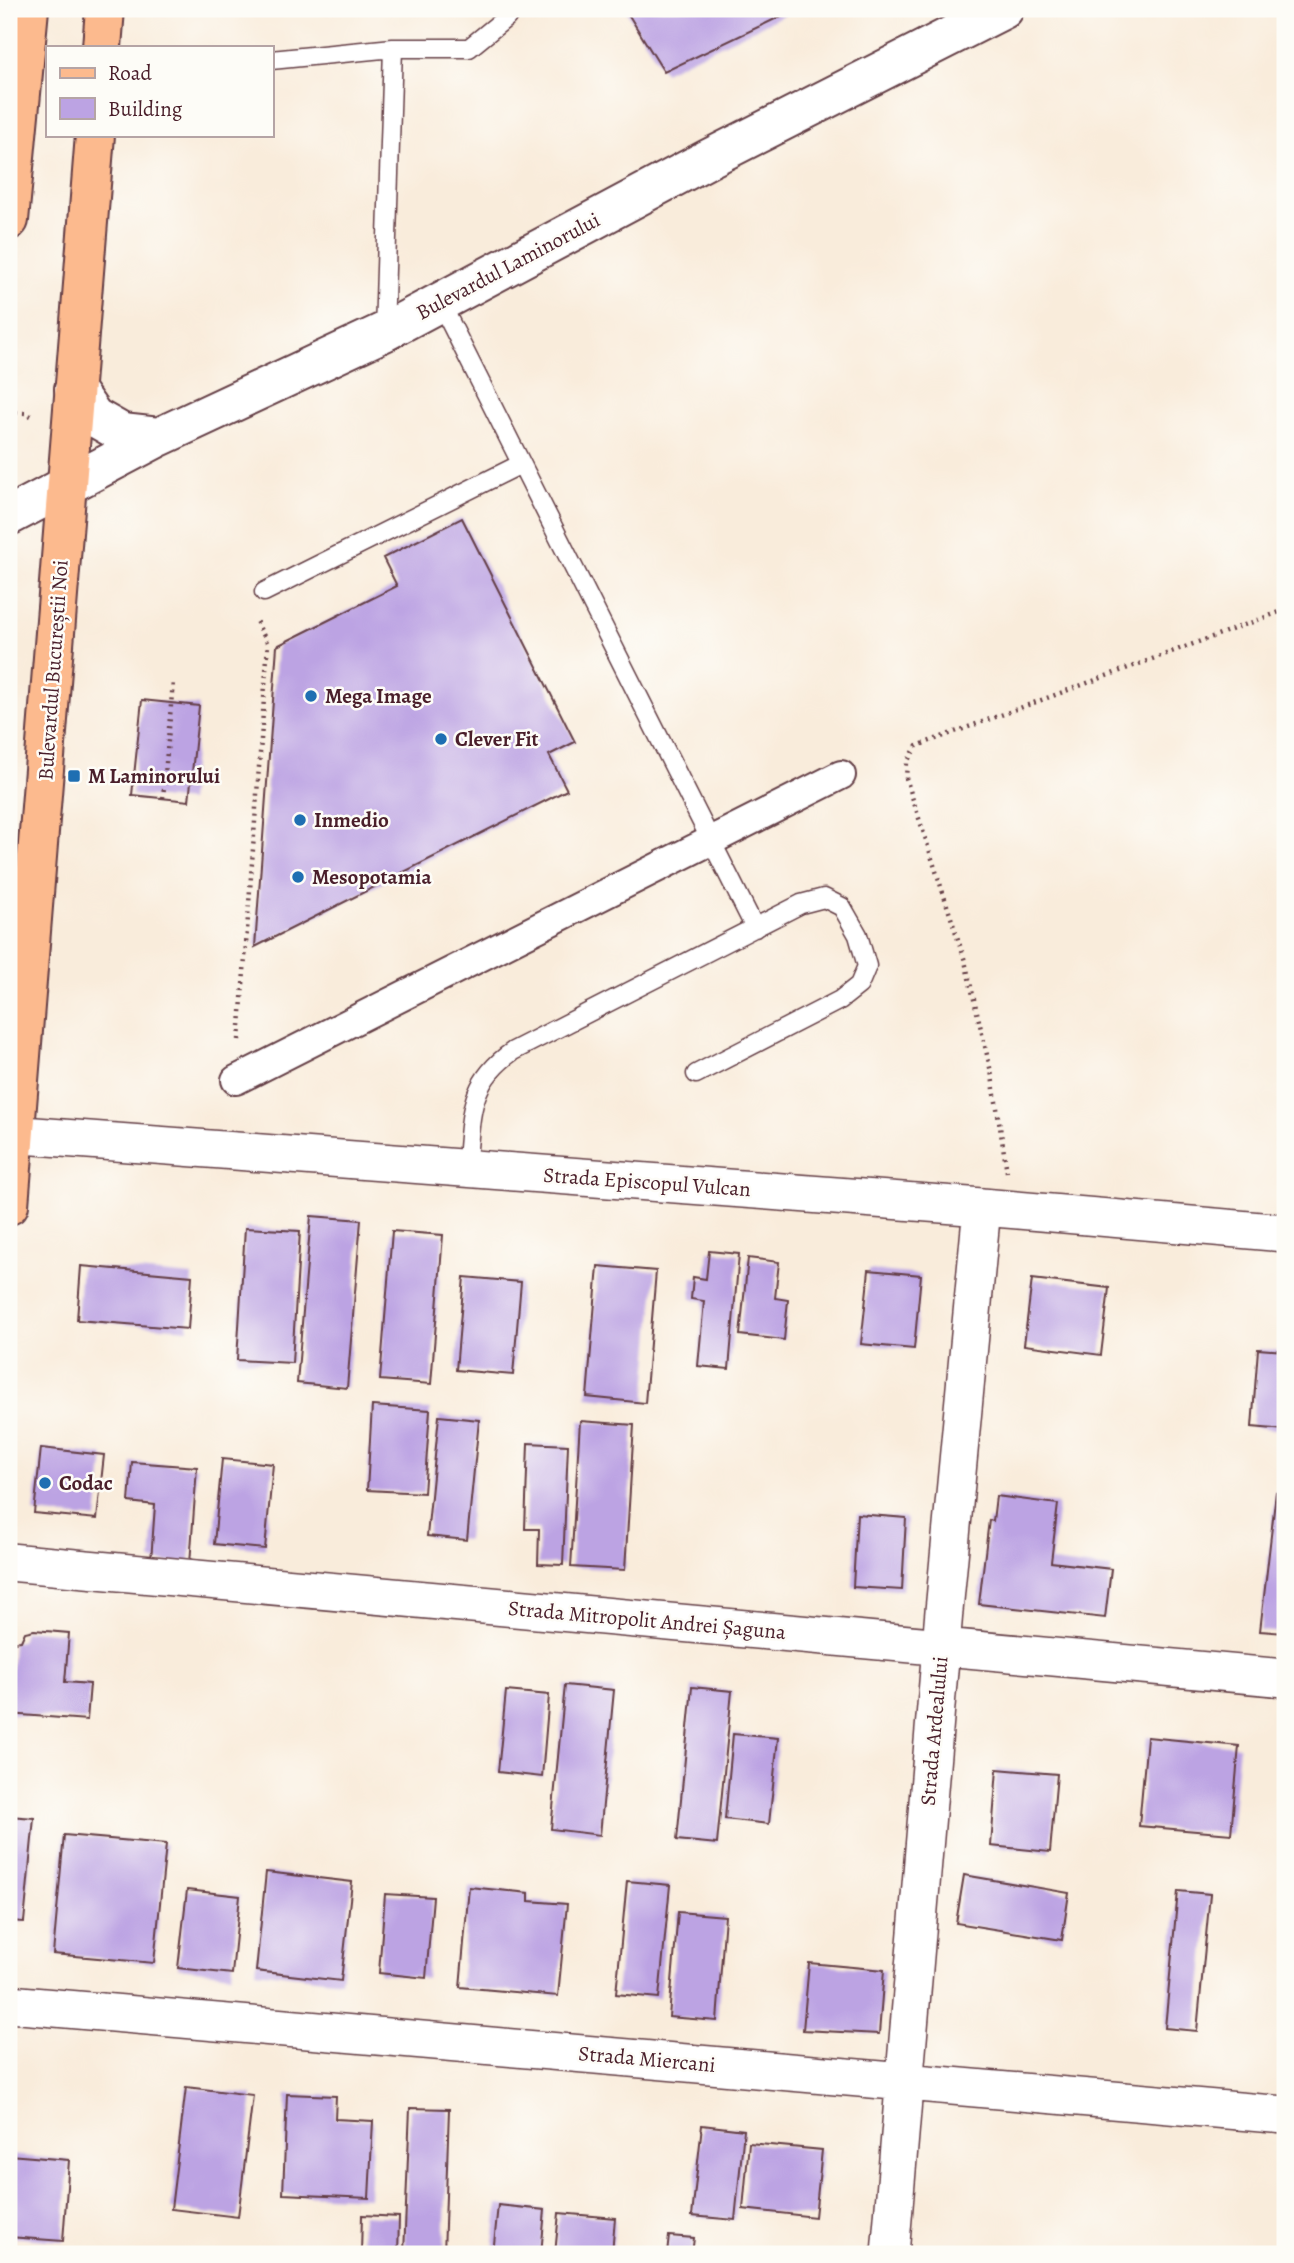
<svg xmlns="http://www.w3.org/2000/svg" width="1294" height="2263" viewBox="0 0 1294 2263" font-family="Alegreya,serif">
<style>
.building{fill:#bca3e3}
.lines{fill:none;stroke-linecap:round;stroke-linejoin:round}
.service-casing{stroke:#643e45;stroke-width:21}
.pedestrian-casing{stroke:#643e45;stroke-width:32}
.minor-casing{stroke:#643e45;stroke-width:40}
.tertiary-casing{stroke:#643e45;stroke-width:42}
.primary-casing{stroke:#643e45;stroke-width:42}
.path{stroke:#643e45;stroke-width:4.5;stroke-dasharray:2 5;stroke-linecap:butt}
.service{stroke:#fff;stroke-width:18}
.pedestrian{stroke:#fff;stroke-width:28}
.minor{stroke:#fff;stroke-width:37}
.tertiary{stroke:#fff;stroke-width:38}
.primary{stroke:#fcba8e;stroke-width:38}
.poi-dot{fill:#1f6fb2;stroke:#fdfcf7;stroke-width:2.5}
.labels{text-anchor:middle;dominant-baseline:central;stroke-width:5;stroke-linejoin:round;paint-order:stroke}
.street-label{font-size:21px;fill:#4a1f2b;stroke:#fdfcf7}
.poi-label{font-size:21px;font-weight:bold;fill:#4a1f2b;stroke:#fdfcf7;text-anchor:start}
</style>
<rect width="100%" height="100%" fill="#fdfcf7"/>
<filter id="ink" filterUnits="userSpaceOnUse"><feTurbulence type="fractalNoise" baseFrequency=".0143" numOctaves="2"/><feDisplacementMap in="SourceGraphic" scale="14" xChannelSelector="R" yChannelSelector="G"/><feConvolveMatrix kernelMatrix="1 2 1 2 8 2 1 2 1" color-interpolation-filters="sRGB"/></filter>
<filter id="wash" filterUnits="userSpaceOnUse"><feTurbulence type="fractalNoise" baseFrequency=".00686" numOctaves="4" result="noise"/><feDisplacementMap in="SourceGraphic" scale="28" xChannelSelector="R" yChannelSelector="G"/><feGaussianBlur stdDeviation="1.57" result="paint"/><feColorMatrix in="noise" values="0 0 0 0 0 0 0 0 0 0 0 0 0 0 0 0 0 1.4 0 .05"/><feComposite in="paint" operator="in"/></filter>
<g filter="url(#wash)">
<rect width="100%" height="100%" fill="#f9ecdb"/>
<g id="blocks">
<path class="building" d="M625,9H796L664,72Z
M462,518L575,742L549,755L567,790L255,947L277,646L397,586L383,558Z
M142,700L199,706L189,801L132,795Z
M311,1216L361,1220L347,1388L297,1383Z
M245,1228L300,1231L292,1363L237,1360Z
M392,1231L443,1235L431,1384L380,1380Z
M709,1251L739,1254L729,1369L698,1366L704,1301L691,1299L693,1277L706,1279Z
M748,1258L779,1262L775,1298L788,1300L784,1340L740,1335Z
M81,1266L192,1276L188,1329L77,1320Z
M598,1266L656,1271L645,1403L587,1397Z
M869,1270L921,1275L914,1349L861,1344Z
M464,1277L521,1282L513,1375L456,1370Z
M1032,1279L1109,1288L1101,1355L1024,1345Z
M1258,1349L1285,1351V1430L1252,1427Z
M372,1406L430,1410L424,1493L367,1490Z
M439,1416L479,1420L467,1540L427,1536Z
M580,1421L634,1425L625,1570L571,1567Z
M528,1443L568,1445L563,1565L538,1564L539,1529H525Z
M41,1448L104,1455L97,1519L34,1513Z
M222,1459L273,1464L265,1549L214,1544Z
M132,1462L197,1467L190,1564L151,1561L155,1505L129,1502Z
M1276,1492L1285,1493V1633L1260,1631Z
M996,1496L1058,1504L1051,1562L1111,1569L1105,1618L979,1604L989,1520L993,1521Z
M857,1514L906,1518L902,1590L853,1587Z
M34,1630L69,1633L65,1682L90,1684L87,1720L9,1714L13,1642L21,1641L25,1632Z
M565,1685L614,1690L600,1835L551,1829Z
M692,1687L732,1691L717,1844L677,1840Z
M506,1691L549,1695L542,1777L498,1772Z
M733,1734L778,1738L769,1824L725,1819Z
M1147,1737L1239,1746L1231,1834L1139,1826Z
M997,1769L1057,1774L1050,1852L991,1846Z
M9,1816L34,1818L24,1922L9,1921Z
M64,1835L166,1844L154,1963L53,1954Z
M266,1872L352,1882L341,1981L256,1971Z
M964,1875L1069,1893L1062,1940L956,1923Z
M627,1881L670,1885L659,1998L616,1994Z
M469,1887L529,1893V1901L567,1904L558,1996L460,1987Z
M187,1890L240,1896L232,1974L178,1968Z
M1178,1891L1210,1894L1197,2031L1165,2028Z
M385,1894L433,1897L426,1978L379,1973Z
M678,1912L725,1916L717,2021L669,2017Z
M809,1963L884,1970L879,2034L803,2030Z
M186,2087L253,2095L238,2217L171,2209Z
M287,2094L336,2096L335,2119L373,2121L369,2198L283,2194Z
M410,2108L449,2109L444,2254H404Z
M702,2125L744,2130L735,2220L692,2216Z
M749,2143L822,2150L815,2217L743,2209Z
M9,2155L69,2160L63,2241L9,2237Z
M498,2205L545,2210L541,2254H493Z
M559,2213L615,2218L612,2254H555Z
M362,2215L399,2217L398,2254H361Z
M669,2236L694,2238L692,2254H667Z"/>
</g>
</g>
<g filter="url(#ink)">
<use href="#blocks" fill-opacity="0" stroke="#643e45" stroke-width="2"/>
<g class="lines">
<defs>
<path id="service" d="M271,60L393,48H469L507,17L511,9
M440,302L755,928
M384,332L393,48
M264,592L521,464
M466,1169C472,1117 466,1084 513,1051L801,904L824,898L842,907L858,935L867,966L859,985L840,1000L696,1074"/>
<path id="pedestrian" d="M236,1080L841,775"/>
<path id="minor" d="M9,1134L982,1207L1285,1233
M9,1562L1285,1678
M9,2004L1285,2115
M890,2254L944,1611L982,1207"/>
<path id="tertiary" d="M74,389L94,417L122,433L159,437
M9,516L159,437L384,332L708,159L1004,9"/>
<path id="primary" d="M102,47L105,9
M9,220L29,9
M9,1205L95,135"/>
</defs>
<use href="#service" class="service-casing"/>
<use href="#pedestrian" class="pedestrian-casing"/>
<use href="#minor" class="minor-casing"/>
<use href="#tertiary" class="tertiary-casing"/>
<use href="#primary" class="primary-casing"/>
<path class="path" d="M9,412L25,413L31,416
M163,798L173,682
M239,1040L268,644L255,619
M1007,1172L992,1076L965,961L906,778L907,762L917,746L1285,610"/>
<use href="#service" class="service"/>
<use href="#pedestrian" class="pedestrian"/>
<use href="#minor" class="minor"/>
<use href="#tertiary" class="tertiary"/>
<use href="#primary" class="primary"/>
</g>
</g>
<g class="poi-dot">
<circle cx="311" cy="696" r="7"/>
<circle cx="441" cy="739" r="7"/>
<rect x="67" y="769" width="14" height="14" rx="3.5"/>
<circle cx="300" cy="820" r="7"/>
<circle cx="298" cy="877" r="7"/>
<circle cx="45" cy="1483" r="7"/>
</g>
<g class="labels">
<g class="street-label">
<text transform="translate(508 266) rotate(-28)">Bulevardul Laminorului</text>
<text transform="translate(53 670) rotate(-86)">Bulevardul Bucureștii Noi</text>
<text transform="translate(647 1182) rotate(4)">Strada Episcopul Vulcan</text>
<text transform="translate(647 1620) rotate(5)">Strada Mitropolit Andrei Șaguna</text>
<text transform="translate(934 1731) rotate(-85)">Strada Ardealului</text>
<text transform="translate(647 2059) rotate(5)">Strada Miercani</text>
</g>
<g class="poi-label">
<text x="325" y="696">Mega Image</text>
<text x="455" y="739">Clever Fit</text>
<text x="88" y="776">M Laminorului</text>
<text x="314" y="820">Inmedio</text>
<text x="312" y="877">Mesopotamia</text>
<text x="59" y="1483">Codac</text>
</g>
</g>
<rect width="1294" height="2263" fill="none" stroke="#fdfcf7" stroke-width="35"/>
<rect x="46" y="46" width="228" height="91" fill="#fdfcf7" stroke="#b5a4a5" stroke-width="2"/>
<rect x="60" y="68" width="35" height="10" fill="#fcba8e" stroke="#b5a4a5" stroke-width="2"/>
<text x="108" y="80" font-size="21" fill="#4a1f2b">Road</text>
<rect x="60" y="98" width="35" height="21" fill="#bca3e3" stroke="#b5a4a5" stroke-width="2"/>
<text x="108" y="116" font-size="21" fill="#4a1f2b">Building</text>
</svg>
